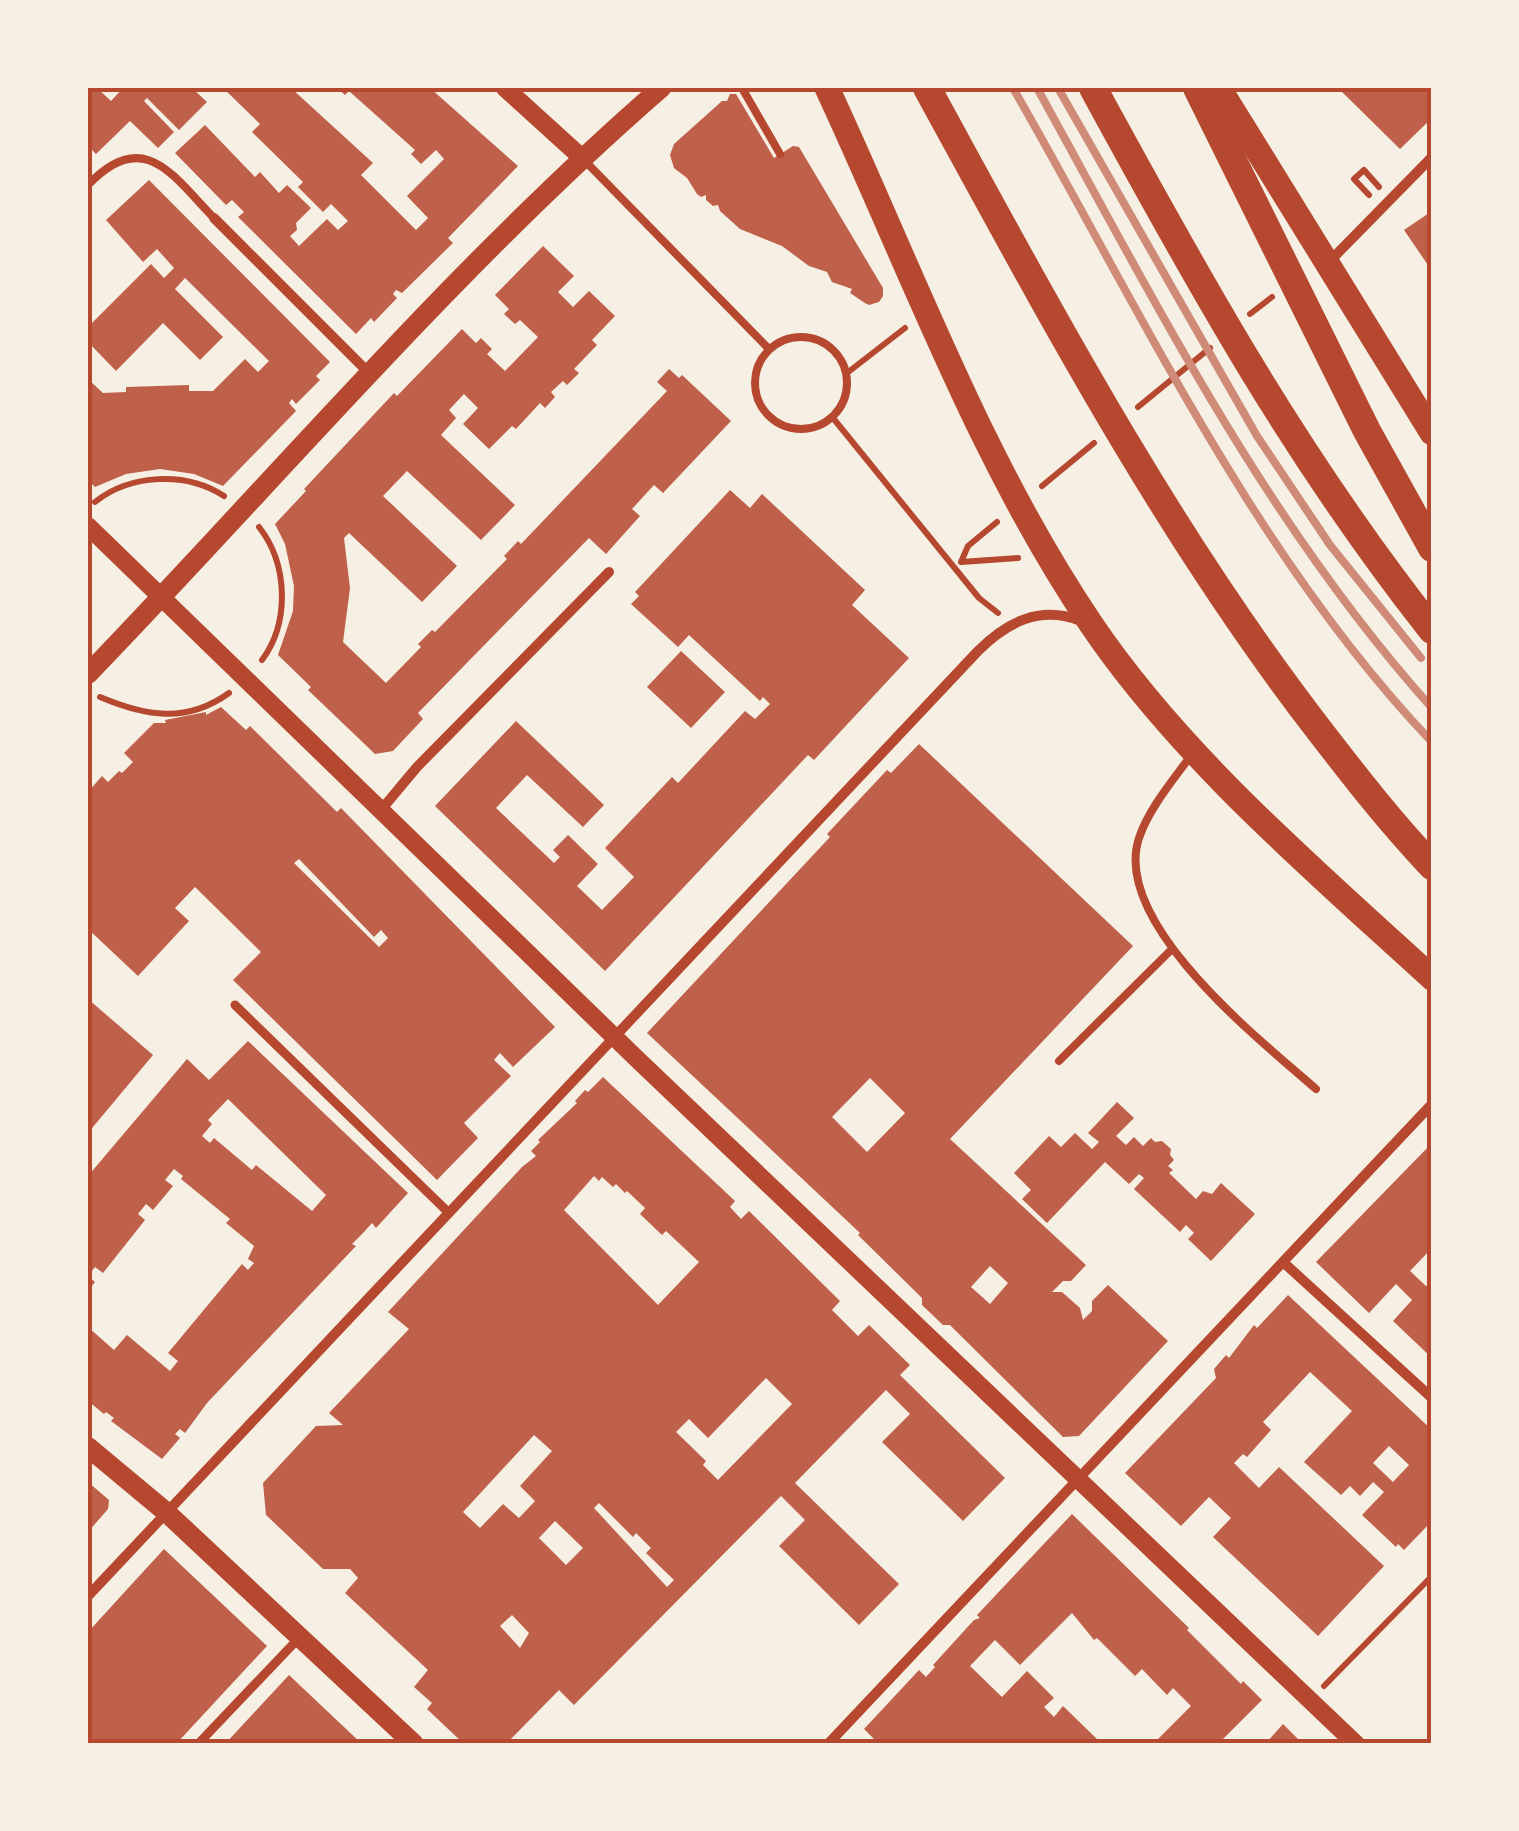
<svg xmlns="http://www.w3.org/2000/svg" width="1519" height="1831" viewBox="0 0 1519 1831" font-family="'Alegreya Sans',sans-serif">
<style>
.building{fill:#bf614a;fill-rule:evenodd}
.lines{fill:none;stroke-linecap:round;stroke-linejoin:round}
.path{stroke:#b5482f;stroke-width:6}
.service{stroke:#b5482f;stroke-width:8}
.pedestrian{stroke:#b5482f;stroke-width:9}
.minor{stroke:#b5482f;stroke-width:10}
.tertiary{stroke:#b5482f;stroke-width:18}
.secondary{stroke:#b5482f;stroke-width:20}
.primary{stroke:#b5482f;stroke-width:25}
.motorway{stroke:#b5482f;stroke-width:28}
.rail{stroke:#cf8b77;stroke-width:8}
.neatline{fill:none;stroke:#b5482f;stroke-width:4}
</style>
<rect width="100%" height="100%" fill="#f6efe4"/>
<path class="building" d="M88,88H97L111,101L123,88H192L207,102L179,130L147,98L144,101L174,132L158,148L130,121L96,154L88,146Z
M223,88H291L373,163L361,175L416,230L428,218L407,196L444,159L436,150L421,164L411,154L415,150L349,91L345,95L337,88H430L518,166L448,238L453,243L402,293L396,290L393,294L397,298L374,322L371,318L356,334L238,217L244,212L232,200L226,205L175,153L205,125L255,177L260,172L279,193L287,185L311,208L296,223L297,230L290,236L299,246L327,219L338,230L348,221L331,204L323,212L298,187L303,182L252,132L260,124Z
M1338,88H1432V118L1400,149Z
M730,94H736L774,158L793,146L799,147L883,288V296L879,302L869,305L865,303L850,293L852,289L832,282L827,272L809,266L782,246L740,229L720,211L718,205L713,206L706,200V195L701,197L697,194L687,178L674,168L670,155L674,144L722,101H727Z
M149,180L330,362L316,376L320,380L296,404L292,399L289,403L296,411L223,486L194,474L160,469L126,474L95,487L88,480V379L103,393L126,392V387L189,385V391H213L245,359L258,372L269,361L185,278L175,289L223,337L200,360L163,323L116,371L88,342V327L151,264L164,278L174,268L157,249L143,262L106,220Z
M1432,211V271L1404,230Z
M543,246L574,276L558,292L573,307L589,291L615,316L592,340L597,345L574,369L579,373L567,385L563,381L551,392L555,397L545,408L540,403L516,429L512,426L489,449L463,424L478,408L464,394L449,410L456,418L441,435L515,505L481,540L407,471L383,496L457,566L422,602L349,533L344,538L350,588L343,642L386,683L421,647L418,644L432,630L435,632L507,559L504,556L518,541L521,544L667,391L657,382L669,369L679,378L682,375L731,421L663,493L654,485L632,509L640,516L606,554L589,538L418,713L423,719L393,751L375,754L308,690L311,687L278,655L293,611L294,586L285,544L275,524L306,491L304,489L394,393L397,396L462,329L476,343L481,338L492,349L487,354L505,371L538,337L520,320L515,324L504,314L509,309L495,295Z
M730,490L750,508L762,494L865,590L852,605L909,658L814,760L808,755L605,971L435,806L516,721L604,805L583,827L527,775L496,808L554,863L560,857L553,850L568,835L598,864L577,886L602,910L634,877L605,848L672,777L678,783L745,711L755,719L770,704L763,697L760,701L689,635L678,647L631,604L639,596L635,592Z
M681,651L725,692L691,728L647,687Z
M221,707L246,730L250,726L337,812L341,808L555,1027L513,1067L500,1053L494,1060L511,1076L464,1123L478,1138L437,1180L233,980L261,952L195,887L175,908L189,921L138,976L88,929V792L102,776L108,782L119,771L122,773L133,762L124,753L154,723H166L165,720L206,712V715ZM299,859L374,937L381,930L388,938L379,947L294,863Z
M919,744L1133,946L950,1139L1086,1265L1071,1281H1063L1052,1292H1062L1080,1308L1083,1320L1092,1311V1301L1108,1285L1168,1341L1079,1436L1063,1437L961,1336L950,1325H943L922,1305V1298L858,1235L860,1233L647,1033L830,837L827,834L887,770L891,773ZM870,1078L905,1113L867,1152L832,1117ZM990,1266L1008,1283L990,1304L971,1287Z
M88,999L153,1055L88,1133Z
M248,1041L408,1193L376,1228L372,1223L364,1232L352,1244L356,1246L207,1403L185,1433L180,1429L175,1434L180,1438L162,1459L111,1421L114,1418L106,1412L104,1414L88,1401V1327L114,1350L127,1335L170,1371L178,1361L168,1353L242,1264L248,1270L254,1263L248,1259L254,1246L226,1223L230,1219L181,1179L183,1176L174,1169L165,1180L173,1186L153,1210L146,1204L138,1214L145,1220L103,1273L95,1267L88,1276L95,1282L88,1291V1176L187,1059L209,1080ZM228,1099L326,1195L312,1211L256,1165L252,1170L214,1138L210,1143L202,1136L212,1124L208,1120Z
M603,1077L735,1201L730,1207L741,1219L749,1211L840,1301L832,1310L858,1336L869,1325L910,1365L900,1375L1005,1478L963,1521L882,1442L910,1414L886,1390L795,1483L899,1584L859,1625L779,1546L805,1520L781,1496L574,1705L559,1690L506,1744H464L427,1709L432,1703L414,1687L428,1670L345,1593L358,1578L350,1569H323L266,1515L263,1483L316,1426L343,1425L329,1413L409,1329L388,1312L522,1167L536,1156L531,1151L540,1142L538,1140L577,1103L575,1101L585,1090L588,1092ZM594,1176L599,1181L602,1177L613,1187L616,1184L625,1193L627,1191L645,1208L640,1214L662,1235L666,1231L699,1262L658,1305L564,1210ZM766,1378L792,1404L718,1480L703,1465L706,1461L676,1432L689,1419L708,1438ZM534,1435L552,1451L520,1486L535,1501L519,1518L503,1504L480,1528L463,1512ZM599,1503L633,1537L636,1533L651,1548L646,1553L674,1580L667,1587L594,1508ZM555,1521L583,1548L566,1565L539,1538ZM512,1615L529,1633L520,1648L500,1626Z
M1117,1102L1134,1118L1116,1136L1126,1145L1134,1137L1143,1146L1151,1138L1155,1142L1162,1141L1171,1149L1170,1155L1174,1160L1168,1166L1173,1170L1169,1173L1196,1199L1203,1191L1212,1194L1221,1183L1255,1214L1211,1261L1188,1239L1194,1233L1186,1225L1180,1232L1134,1189L1144,1178L1139,1174L1129,1184L1105,1162L1047,1223L1022,1199L1031,1190L1014,1173L1049,1136L1061,1147L1075,1133L1092,1149L1099,1142L1088,1133Z
M1432,1143V1248L1410,1271L1426,1286L1432,1281V1358L1393,1321L1412,1300L1396,1284L1369,1313L1316,1262Z
M1288,1295L1432,1430V1521L1404,1550L1398,1544L1396,1547L1362,1515L1384,1492L1373,1482L1360,1496L1350,1486L1341,1495L1304,1462L1352,1411L1310,1372L1263,1422L1271,1430L1247,1457L1243,1454L1234,1463L1259,1488L1279,1467L1384,1566L1318,1636L1213,1537L1231,1518L1209,1497L1181,1526L1125,1473L1216,1378L1214,1369L1226,1355L1229,1358L1254,1325L1257,1328ZM1389,1446L1409,1465L1393,1482L1373,1463Z
M88,1482L109,1500L108,1509L88,1532Z
M1072,1514L1189,1628L1187,1630L1241,1684L1243,1681L1262,1700L1218,1744H1153L1191,1706L1173,1688L1167,1695L1142,1669L1135,1676L1097,1638L1094,1640L1072,1613L1020,1665L995,1640L970,1666L1002,1697L1027,1671L1054,1698L1044,1707L1054,1717L1063,1706L1098,1740L1094,1744H879L864,1729L919,1670L926,1677L935,1667L933,1665L974,1620L980,1618L977,1615Z
M164,1549L267,1646L176,1744H88V1632Z
M289,1675L362,1744H225Z
M1283,1724L1303,1744H1265Z"/>
<g class="lines">
<path class="path" d="M1369,195L1354,179L1364,170L1379,187
M1250,314L1272,297
M847,373L905,328
M1138,407L1210,348
M833,418L979,598L998,613
M1042,486L1094,443
M95,502C130,474 186,471 224,496
M997,522L968,546L961,562L1018,558
M259,527C288,564 290,622 262,660
M100,697C145,716 186,724 229,693
M1324,1686L1432,1576"/>
<path class="service" d="M742,88L780,154
M584,160L769,349
M88,185C144,126 173,176 214,218
M755 383a46 46 0 1 1 92 0a46 46 0 1 1-92 0Z
M1192,754C1174,779 1149,808 1139,838C1111,923 1260,1040 1316,1089
M1059,1061L1172,949"/>
<path class="pedestrian" d="M235,1005L449,1213
M198,1744L298,1639"/>
<path class="minor" d="M214,218L369,373
M1329,262L1432,157
M381,810L417,767L609,572
M1283,1262L1432,1398
M88,1596L978,651C1007,622 1040,605 1081,621
M828,1744L1432,1104"/>
<path class="tertiary" d="M505,88L581,157
M88,526L637,1059L1356,1744"/>
<path class="secondary" d="M88,674C277,478 455,267 661,88
M88,1447L166,1512L414,1744"/>
<path class="primary" d="M827,88C911,268 979,458 1091,624C1180,756 1314,870 1432,978
M1219,88L1432,433"/>
<path class="motorway" d="M927,88C1047,307 1163,527 1316,726C1353,774 1390,822 1432,866
M1093,88C1197,279 1296,458 1432,630
M1197,88L1367,431L1432,548"/>
<path class="rail" d="M1013,88C1140,309 1254,555 1432,742
M1037,88C1156,303 1266,523 1432,708
M1058,88L1257,436L1330,545L1421,658"/>
</g>
<rect width="1519" height="1831" fill="none" stroke="#f6efe4" stroke-width="180"/>
<rect x="90" y="90" width="1339" height="1651" class="neatline"/>
</svg>
